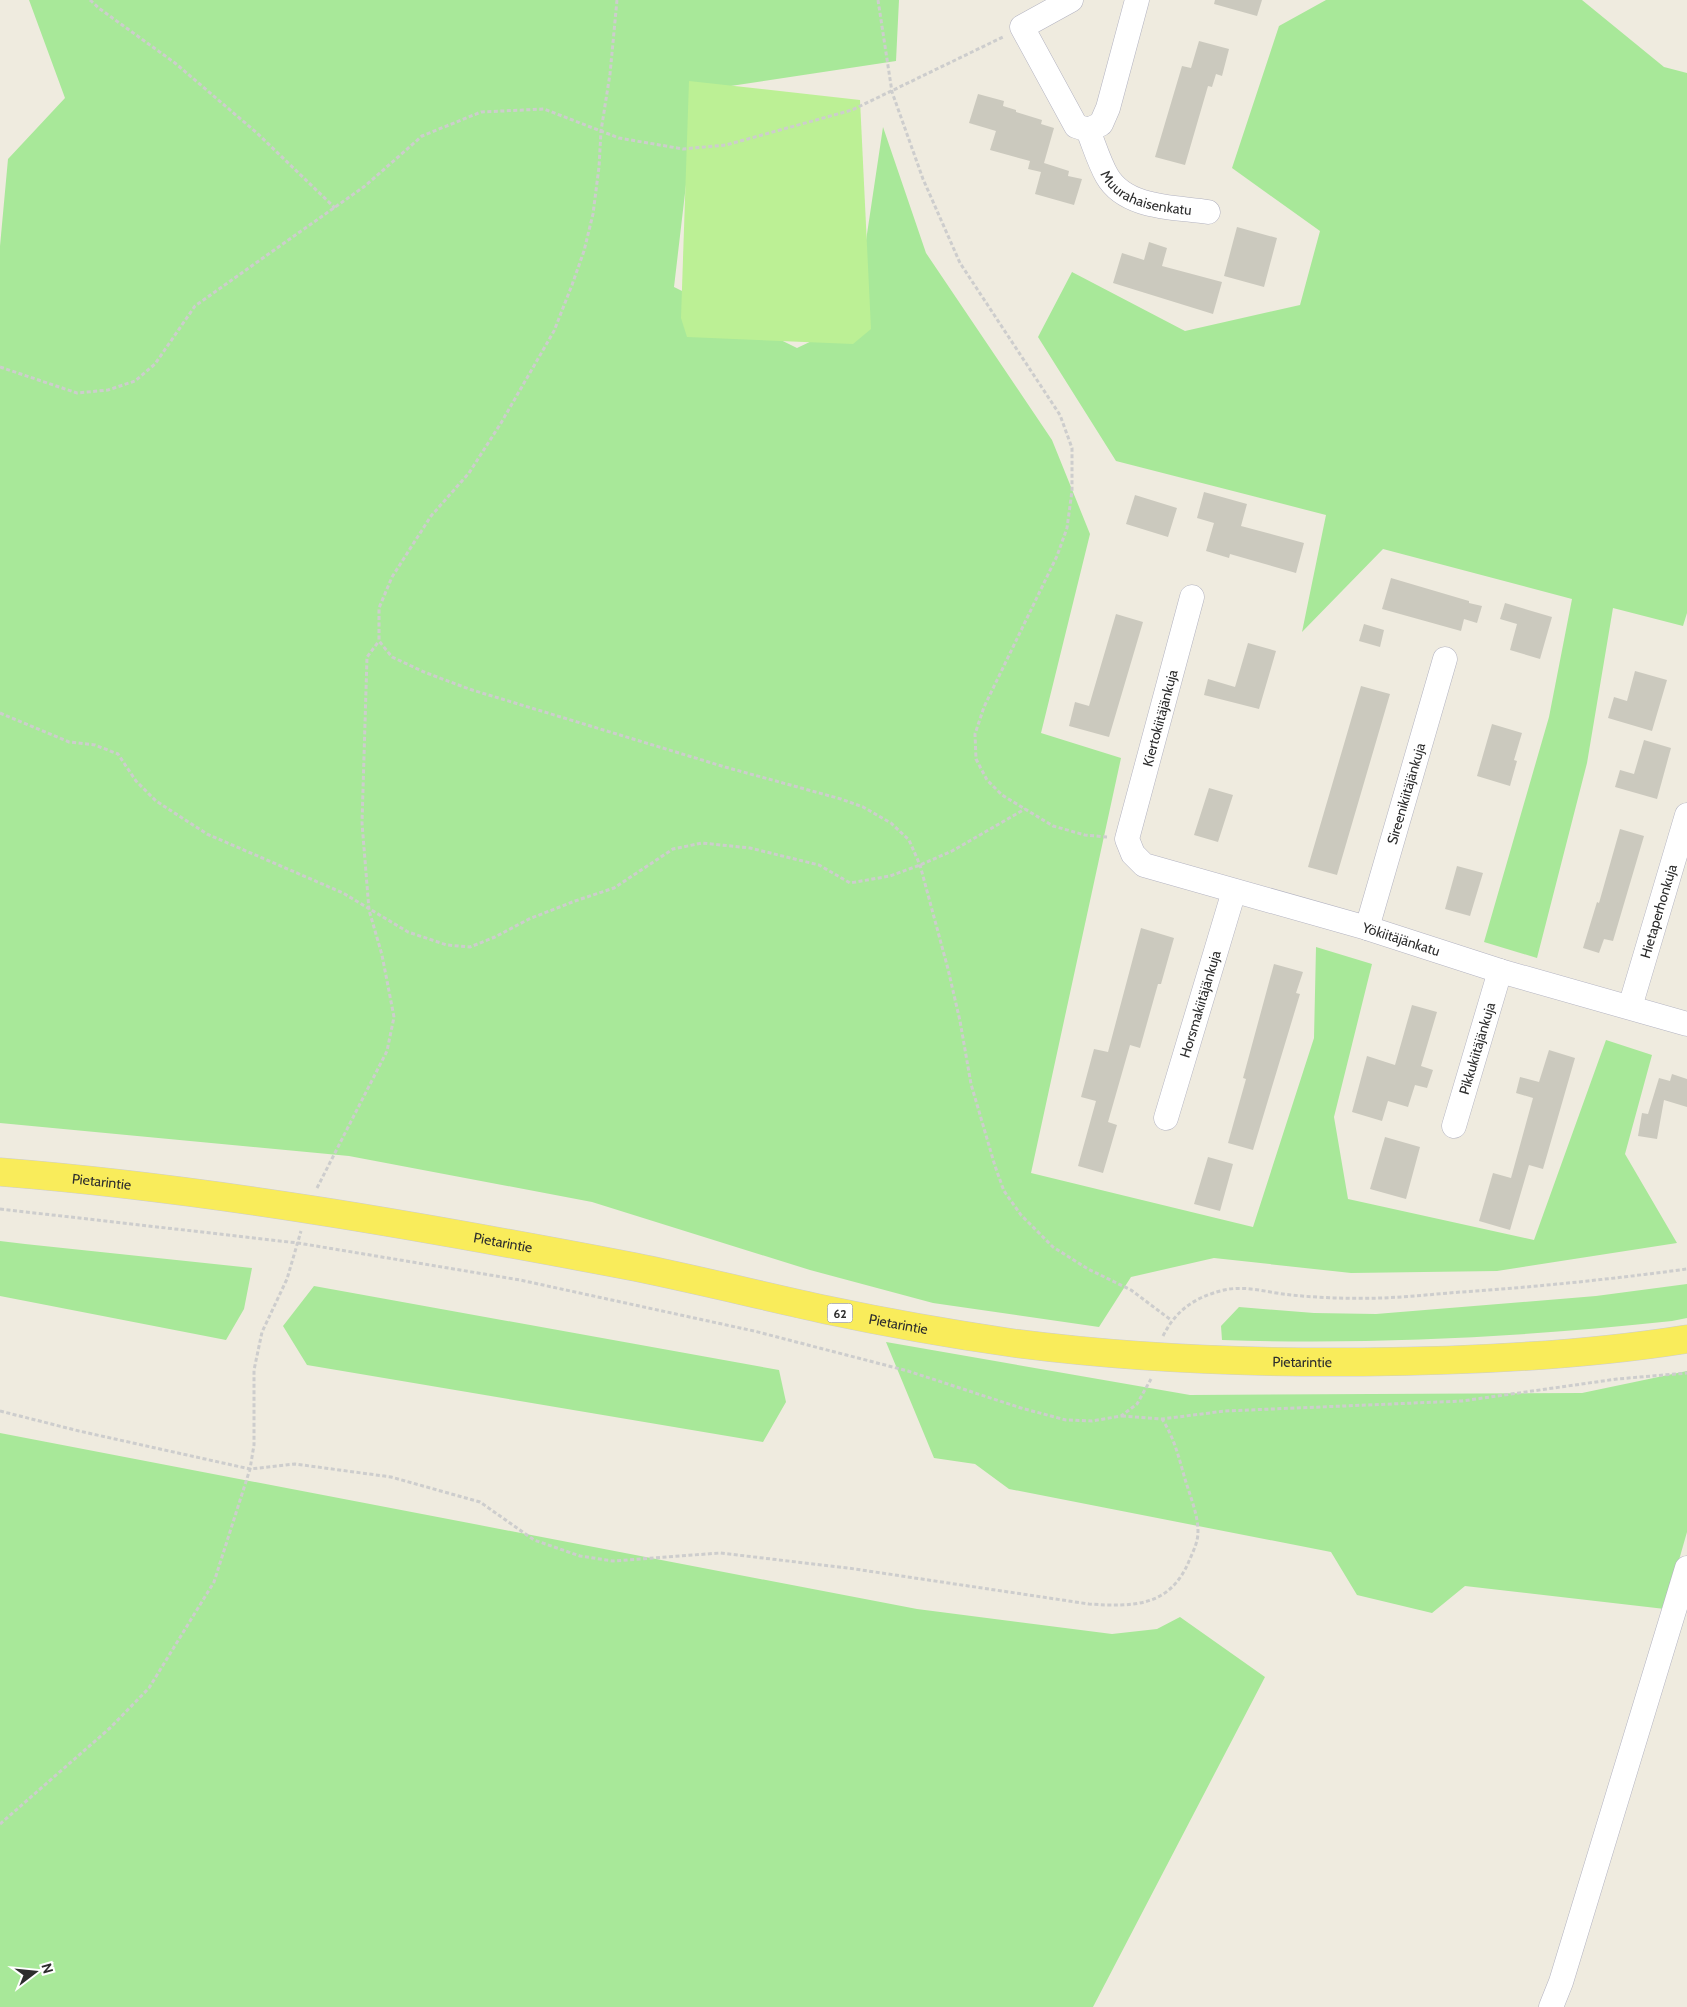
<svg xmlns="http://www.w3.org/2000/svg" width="1687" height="2007" viewBox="0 0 1687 2007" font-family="Cabin,sans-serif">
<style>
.green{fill:#a8e899}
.pitch{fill:#bcf095}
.building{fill:#cbc9be}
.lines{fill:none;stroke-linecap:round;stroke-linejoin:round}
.minor-casing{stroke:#b3b3c1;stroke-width:25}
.major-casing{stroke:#cdcdcd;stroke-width:29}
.path{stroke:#cdcdcd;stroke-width:3;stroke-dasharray:4 2.5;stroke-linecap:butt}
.minor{stroke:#fff;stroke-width:24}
.major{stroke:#f9ec5b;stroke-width:28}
.labels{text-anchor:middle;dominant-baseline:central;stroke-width:4.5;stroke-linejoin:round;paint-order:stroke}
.shield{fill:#fff;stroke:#6c6c6c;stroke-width:1}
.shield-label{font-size:12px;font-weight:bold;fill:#2d2d2d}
.street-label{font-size:14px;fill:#2d2d2d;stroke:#fff}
</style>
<rect width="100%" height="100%" fill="#efebdf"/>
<path class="green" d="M29,0H899L896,61L697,91L674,287L797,348L854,321L883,127L926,253L1052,440L1090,534L1041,733L1121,758L1031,1173L1253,1227L1314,1038L1316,947L1372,964L1334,1117L1348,1199L1534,1240L1606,1040L1652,1055L1625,1154L1677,1243L1497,1271L1351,1273L1214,1258L1131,1277L1099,1327L933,1303L810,1270L592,1202L349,1156L0,1123V246L8,159L65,98Z
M1326,0H1582L1664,67L1687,73V613L1683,626L1613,608L1587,763L1537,958L1484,942L1549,717L1572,599L1383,549L1302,632L1326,515L1116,461L1038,337L1072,272L1185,331L1300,305L1320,231L1232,168L1279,26Z
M0,1241L25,1244L252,1268L244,1309L226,1340L0,1296Z
M1687,1284V1318L1672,1321C1522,1337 1373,1345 1222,1340L1221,1326L1239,1307L1314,1313L1376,1314L1596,1296Z
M314,1286L779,1370L786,1402L763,1442L307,1365L283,1326Z
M886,1342L1190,1395L1582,1393L1687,1371V1532L1665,1609L1465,1586L1432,1613L1357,1595L1331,1552L1009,1489L975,1464L934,1458Z
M0,1433L917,1609L1112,1634L1157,1629L1180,1617L1265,1677L1093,2007H0Z"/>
<path class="pitch" d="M689,81L860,100L871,329L853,344L687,337L681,318Z"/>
<path class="building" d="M1215,0H1262L1257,16L1214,4Z
M1199,41L1229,49L1222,76L1216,74L1212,87L1208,86L1185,165L1155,157L1182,66L1191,68Z
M978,94L1004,101L1003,106L1016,110V112L1042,120L1041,124L1054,128L1044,163L1069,171L1068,176L1082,179L1074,205L1035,194L1041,172L1028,169L1030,161L990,150L996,131L969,123Z
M1237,227L1277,238L1264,287L1224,276Z
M1149,242L1167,248L1162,266L1222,282L1213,314L1113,283L1122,253L1144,260Z
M1204,492L1247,504L1241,526L1304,543L1296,573L1230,554L1229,558L1206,551L1214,523L1197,518Z
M1135,495L1177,508L1168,537L1126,524Z
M1391,578L1469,601V603L1482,606L1477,623L1464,619L1461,631L1382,609Z
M1505,603L1552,617L1540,659L1510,650L1517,624L1500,619Z
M1116,614L1143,622L1109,737L1069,726L1075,702L1089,706Z
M1364,624L1384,630L1380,647L1359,641Z
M1248,643L1276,651L1259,709L1204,695L1208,679L1235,687Z
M1635,671L1667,680L1652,731L1608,718L1614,697L1627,701Z
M1361,686L1390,694L1337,875L1308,867Z
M1492,724L1522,733L1514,760L1517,761L1510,786L1477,776Z
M1644,740L1671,748L1657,799L1615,787L1620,770L1634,774Z
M1209,788L1233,795L1218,842L1194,835Z
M1620,829L1644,836L1613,941L1604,939L1599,953L1583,948L1597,902L1599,903Z
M1457,866L1483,873L1470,916L1445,909Z
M1141,928L1174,938L1161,984H1158L1140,1048L1130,1045L1108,1122L1117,1125L1103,1173L1078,1166L1096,1101L1081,1097L1094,1049L1108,1052Z
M1274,964L1303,972L1296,993L1300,994L1253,1150L1228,1143L1246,1079L1243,1078Z
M1412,1005L1437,1012L1421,1066L1433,1070L1427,1088L1415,1085L1408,1107L1388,1101L1382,1121L1352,1112L1367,1056L1395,1065Z
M1549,1050L1575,1058L1543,1169L1529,1165L1510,1230L1479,1221L1493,1173L1511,1178L1533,1098L1516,1093L1520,1077L1539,1082Z
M1672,1074L1687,1079V1107L1664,1100L1657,1139L1638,1136L1642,1113L1648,1114L1659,1078L1670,1081Z
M1385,1137L1420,1147L1406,1199L1370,1189Z
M1208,1157L1233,1164L1220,1211L1194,1204Z"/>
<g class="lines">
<defs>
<g id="minor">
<path id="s1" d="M1071,0L1022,27L1076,126L1088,130C1094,145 1099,162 1107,176C1126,209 1175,207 1208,212"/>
<path d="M1088,130L1101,124L1108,108L1137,0"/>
<path id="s2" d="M1192,597L1127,839L1133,854L1144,865L1367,928L1500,971L1687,1024"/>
<path id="s3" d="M1367,928L1445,659"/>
<path id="s4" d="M1630,1007L1687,815"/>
<path id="s5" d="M1166,1118L1234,891"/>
<path id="s6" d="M1454,1126L1500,971"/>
<path d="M1551,2007L1561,1982L1687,1568"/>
</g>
<g id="major">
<path id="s7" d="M0,1172C213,1189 425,1227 635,1267C699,1280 763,1296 827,1310C888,1323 951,1334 1013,1343C1129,1358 1246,1363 1363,1362C1471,1361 1580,1356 1687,1339"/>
</g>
</defs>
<use href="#minor" class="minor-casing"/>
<use href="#major" class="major-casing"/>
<path class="path" d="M90,0L100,9L175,63L257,133L335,208
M617,0L610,74L601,131L599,167L593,214L584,251L572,285L554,331L501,423L469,473L431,516L392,577L379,608V641L392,657L424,672L469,689L725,767L841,799L863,807L891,823L909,840L920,865L948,969L960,1021L971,1084L995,1166L1004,1191L1021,1215L1053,1247L1088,1269L1131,1290L1171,1320
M878,0L892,92L923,179L960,263L1060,415L1072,448V491L1067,528L1057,556L984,707L975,734L976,759L987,780L1002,795L1053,826L1085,835L1107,837
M0,367L77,393L108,390L135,381L155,364L195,306L365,186L422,136L481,112L544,109L619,138L683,149L726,145L852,110L1005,36
M0,713L69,742L95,745L118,754L136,781L156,801L207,834L343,893L408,932L447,945L470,947L495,937L529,919L575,901L614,888L673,849L702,843L750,848L819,865L850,883L890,876L920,865L952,851L1025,809
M317,1188L387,1051L394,1017L382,955L369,910L362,823L367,657L379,641
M0,1209L298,1243L520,1280L754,1331L908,1371L1021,1408L1066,1420L1092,1421L1121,1416L1137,1404L1151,1379
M1163,1336C1176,1310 1195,1297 1224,1290C1246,1285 1269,1293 1291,1295C1321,1298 1352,1299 1382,1298C1408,1297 1435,1294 1461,1292C1537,1287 1612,1279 1687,1269
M0,1411L79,1431L250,1469L295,1464L391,1477L480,1502L534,1540L580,1556L613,1561L720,1553L848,1568L1089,1604C1133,1607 1170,1607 1189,1561C1193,1552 1198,1542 1198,1532C1198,1514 1190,1496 1185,1479C1179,1458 1174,1437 1162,1419
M1122,1416L1162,1419L1225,1411L1462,1401L1617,1379L1687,1373
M0,1824L110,1728L149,1688L214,1582L250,1469L254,1445V1370L262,1332L287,1279L301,1231"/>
<use href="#minor" class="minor"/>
<use href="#major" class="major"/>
</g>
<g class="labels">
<rect class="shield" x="827.5" y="1303.5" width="25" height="19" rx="4"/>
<g class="shield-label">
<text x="840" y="1313">62</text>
</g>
<g class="street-label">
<text stroke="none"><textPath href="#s1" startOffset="276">Muurahaisenkatu</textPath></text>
<text transform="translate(1160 718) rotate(-75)">Kiertokiitäjänkuja</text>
<text stroke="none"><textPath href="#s3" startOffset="140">Sireenikiitäjänkuja</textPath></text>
<text stroke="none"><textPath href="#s4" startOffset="100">Hietaperhonkuja</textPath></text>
<text stroke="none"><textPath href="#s2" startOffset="550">Yökiitäjänkatu</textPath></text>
<text stroke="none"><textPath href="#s5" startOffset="119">Horsmakiitäjänkuja</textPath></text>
<text stroke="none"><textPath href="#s6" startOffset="81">Pikkukiitäjänkuja</textPath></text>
<text stroke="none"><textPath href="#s7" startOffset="102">Pietarintie</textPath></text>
<text stroke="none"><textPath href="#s7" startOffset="508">Pietarintie</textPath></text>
<text stroke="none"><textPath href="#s7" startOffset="912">Pietarintie</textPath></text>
<text stroke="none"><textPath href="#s7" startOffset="1318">Pietarintie</textPath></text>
</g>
</g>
<g transform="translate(35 1972) rotate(74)" stroke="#ffffff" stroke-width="4" paint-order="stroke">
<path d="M0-4L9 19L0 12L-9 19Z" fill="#2d2d2d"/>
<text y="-8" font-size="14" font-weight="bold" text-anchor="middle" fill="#2d2d2d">N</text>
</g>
</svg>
